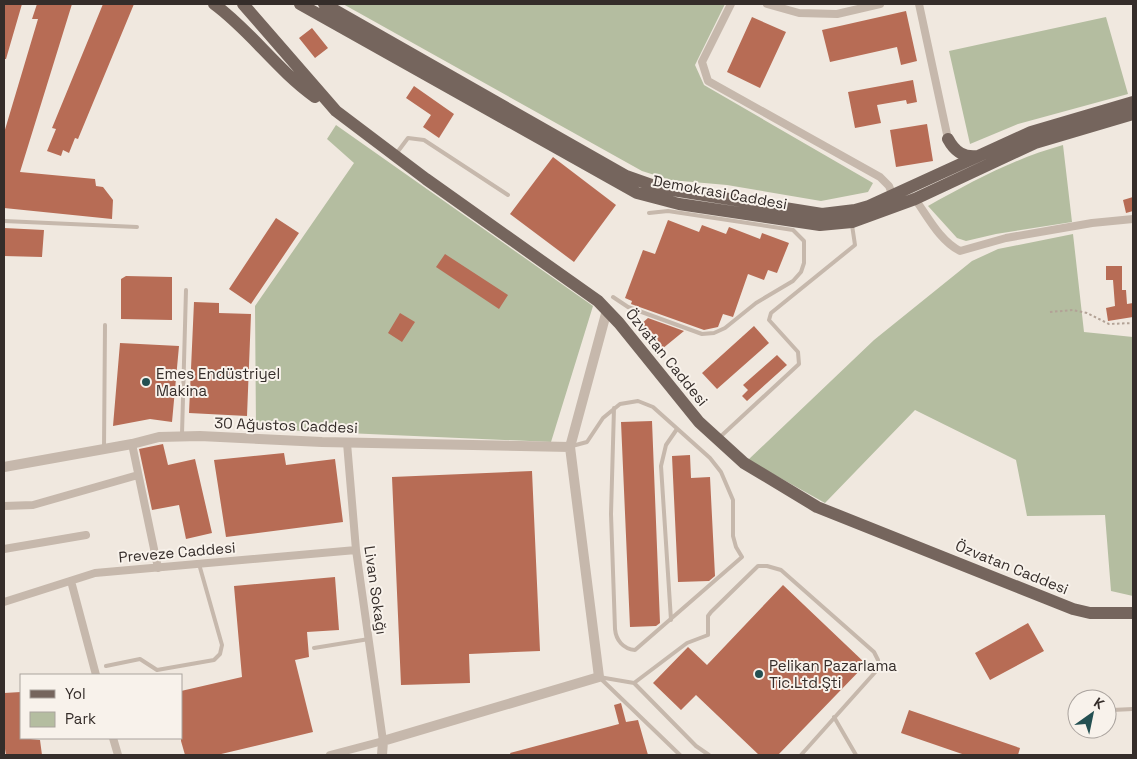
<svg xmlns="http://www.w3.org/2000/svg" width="1137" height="759" viewBox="0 0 1137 759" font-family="'Space Grotesk',sans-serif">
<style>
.green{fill:#b4bda0}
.building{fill:#b76c55}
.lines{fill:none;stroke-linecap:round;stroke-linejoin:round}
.path{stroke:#b2a296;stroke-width:2;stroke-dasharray:2.5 2.5;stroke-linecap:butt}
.service{stroke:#c6b8ac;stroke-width:4}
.minor{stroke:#c6b8ac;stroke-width:8}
.tertiary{stroke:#c6b8ac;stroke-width:10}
.primary{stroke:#75655d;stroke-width:12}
.poi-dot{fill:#245052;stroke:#f8f2eb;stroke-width:2}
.labels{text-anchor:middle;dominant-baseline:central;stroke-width:4;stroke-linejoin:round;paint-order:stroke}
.street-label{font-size:15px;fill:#352d2a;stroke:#f8f2eb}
.poi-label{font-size:15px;fill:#352d2a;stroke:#f8f2eb;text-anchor:start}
</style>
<rect width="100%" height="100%" fill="#f0e8df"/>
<path class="green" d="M343,4H725L695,65L704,85L873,183L868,192L821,201L727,185L670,180L642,171Z
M1106,17L1128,94L1018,124L970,144L949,51Z
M336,125L593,306L551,442L256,429L255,306L354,163L327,139Z
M1063,145L1072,222L996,234L966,241L957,238L928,206C973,181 1013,159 1063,145Z
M1073,234L1084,332L1133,337V596L1111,591L1105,515L1027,516L1016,460L915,410L825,503L748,460L874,340L972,261L998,249Z"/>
<path class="building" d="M4,4H22L6,59H4Z
M37,4H72L20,172L95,179L96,186L103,187L113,200L112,219L4,208V133L38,19H32Z
M103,4H134L78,139L75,138L69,153L63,150L61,156L47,151L56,129L52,128Z
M906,11L917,61L901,65L897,47L830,62L822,30Z
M752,17L786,32L760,88L727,72Z
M312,28L328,48L315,58L299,38Z
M913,80L917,102L907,104L906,100L877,105L881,123L855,128L848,92Z
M414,86L454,114L439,138L423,127L431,115L406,98Z
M927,124L933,161L896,167L890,130Z
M553,157L616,205L574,262L510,214Z
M1133,197V211L1126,213L1123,200Z
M276,218L299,233L251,304L229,289Z
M668,220L699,232L702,225L726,234L729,227L760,239L762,233L789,243L777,273L768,270L764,280L748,274L733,317L723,314L718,327L704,330L631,304L632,301L625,298L643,250L655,254Z
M4,228L44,230L42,257L4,256Z
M445,254L508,295L499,309L436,267Z
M1106,266H1122V290H1126L1127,304L1133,303V317L1108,321L1106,308L1115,306L1113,280H1106Z
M126,276L172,277V320L121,319V279Z
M194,302L219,303V313L251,314L247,416L189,413Z
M400,313L415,322L402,342L388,333Z
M648,318L684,331L662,349L641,324Z
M754,326L769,343L717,389L702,373Z
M120,343L179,346L172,422L150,419L113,426Z
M777,355L787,365L747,401L742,396L748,390L743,385Z
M652,421L660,623L656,626L630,627L621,422Z
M163,444L168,465L195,459L212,533L186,539L179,505L152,510L139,449Z
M284,453L286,465L335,459L343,522L226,537L214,460Z
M690,455L691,478L710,477L715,576L709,581L678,582L672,456Z
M532,471L540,651L469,654L470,683L401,685L392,477Z
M335,577L339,630L307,632L309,657L295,660L313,732L217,755H185L181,741V691L242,677L234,586Z
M783,585L866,664L778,755H759L696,695L681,710L653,683L688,647L707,665Z
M1028,623L1044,651L990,680L975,653Z
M21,692V738L40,740L42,755H6L4,743V693Z
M621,703L626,722L638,720L648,755H511L510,753L619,724L614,705Z
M909,710L1020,748L1018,755H965L901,733Z"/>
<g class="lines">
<path class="path" d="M1050,312L1073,310L1087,313L1109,324L1133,323"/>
<path class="service" d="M396,154L408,138L424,140L508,195
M4,221L137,227
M613,297L628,307L702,334L714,333L725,328L756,303L793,281L801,272L804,263V241L793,230L668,211L649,213
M182,434L186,290
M720,437L799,364L798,352L769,320L771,313L855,245L852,225
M572,446L587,442L603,418L620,404L638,401L653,407L710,458L721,472L733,500V536L736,547L742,557L635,650C623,649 616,640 615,629L611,514L614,408
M104,448L105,325
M671,620L661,466L666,445L677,429
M314,648L369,639
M106,666L140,659L157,670L214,660L220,654L222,645L199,564
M599,677L634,683L696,746L709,755
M599,677L680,755
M634,683L687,643L708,635V616L711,612L758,566H767L781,570L874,652L878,660V669L801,755
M1112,710L1133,709
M834,717L856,755"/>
<path class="minor" d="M731,4L702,62L708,81L880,177L889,186L893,196
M767,4L799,13L837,14L880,4
M919,4L948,139
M915,199C928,217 940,241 960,251L1006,238L1092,223L1133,219
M132,444L158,568
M4,506L33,505L138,475
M4,549L86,535
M71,581L96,675
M4,602L95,573L356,550
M113,738L118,755
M330,755L383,741L356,550L347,443"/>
<path class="tertiary" d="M4,467L132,444L159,437L200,436L322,442L570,447
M382,755L383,741L599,677L570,447L607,310"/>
<path class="primary" d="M214,4C251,31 277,70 315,97
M243,4L336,111L426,179L598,301L619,323L699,422L744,463L817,507L1073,609L1090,613H1133
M300,4L637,193L679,204L820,225L852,222L915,199L1035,143L1133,114
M324,4L626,176L660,188L822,214L855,210L869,206L1031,132L1133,102
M948,139C955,152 964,158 978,156"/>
</g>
<g class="poi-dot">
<circle cx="146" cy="382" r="5"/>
<circle cx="759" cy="674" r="5"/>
</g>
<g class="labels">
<g class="street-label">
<text transform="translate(720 192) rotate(10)">Demokrasi Caddesi</text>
<text transform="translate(667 357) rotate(51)">Özvatan Caddesi</text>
<text transform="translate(286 425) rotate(2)">30 Ağustos Caddesi</text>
<text transform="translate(177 552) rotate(-5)">Preveze Caddesi</text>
<text transform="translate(1012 567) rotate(22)">Özvatan Caddesi</text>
<text transform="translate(376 590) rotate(82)">Livan Sokağı</text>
</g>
<g class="poi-label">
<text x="156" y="373">Emes Endüstriyel<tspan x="156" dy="17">Makina</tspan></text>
<text x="769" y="665">Pelikan Pazarlama<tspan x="769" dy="17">Tic.Ltd.Şti</tspan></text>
</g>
</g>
<rect width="1137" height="759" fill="none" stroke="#352d2a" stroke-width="10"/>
<rect x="20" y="674" width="162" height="65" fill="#f8f2eb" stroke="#aaa39e"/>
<rect x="30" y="690" width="25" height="8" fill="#75655d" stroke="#aaa39e"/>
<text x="65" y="699" font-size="15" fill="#352d2a">Yol</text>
<rect x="30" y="712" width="25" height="15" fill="#b4bda0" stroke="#aaa39e"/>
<text x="65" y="724" font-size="15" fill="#352d2a">Park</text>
<g transform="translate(1092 714) rotate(33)"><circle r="24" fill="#f8f2eb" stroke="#aaa39e"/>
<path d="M0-4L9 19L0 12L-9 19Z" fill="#245052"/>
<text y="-8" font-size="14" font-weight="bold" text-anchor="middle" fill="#352d2a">K</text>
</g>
</svg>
